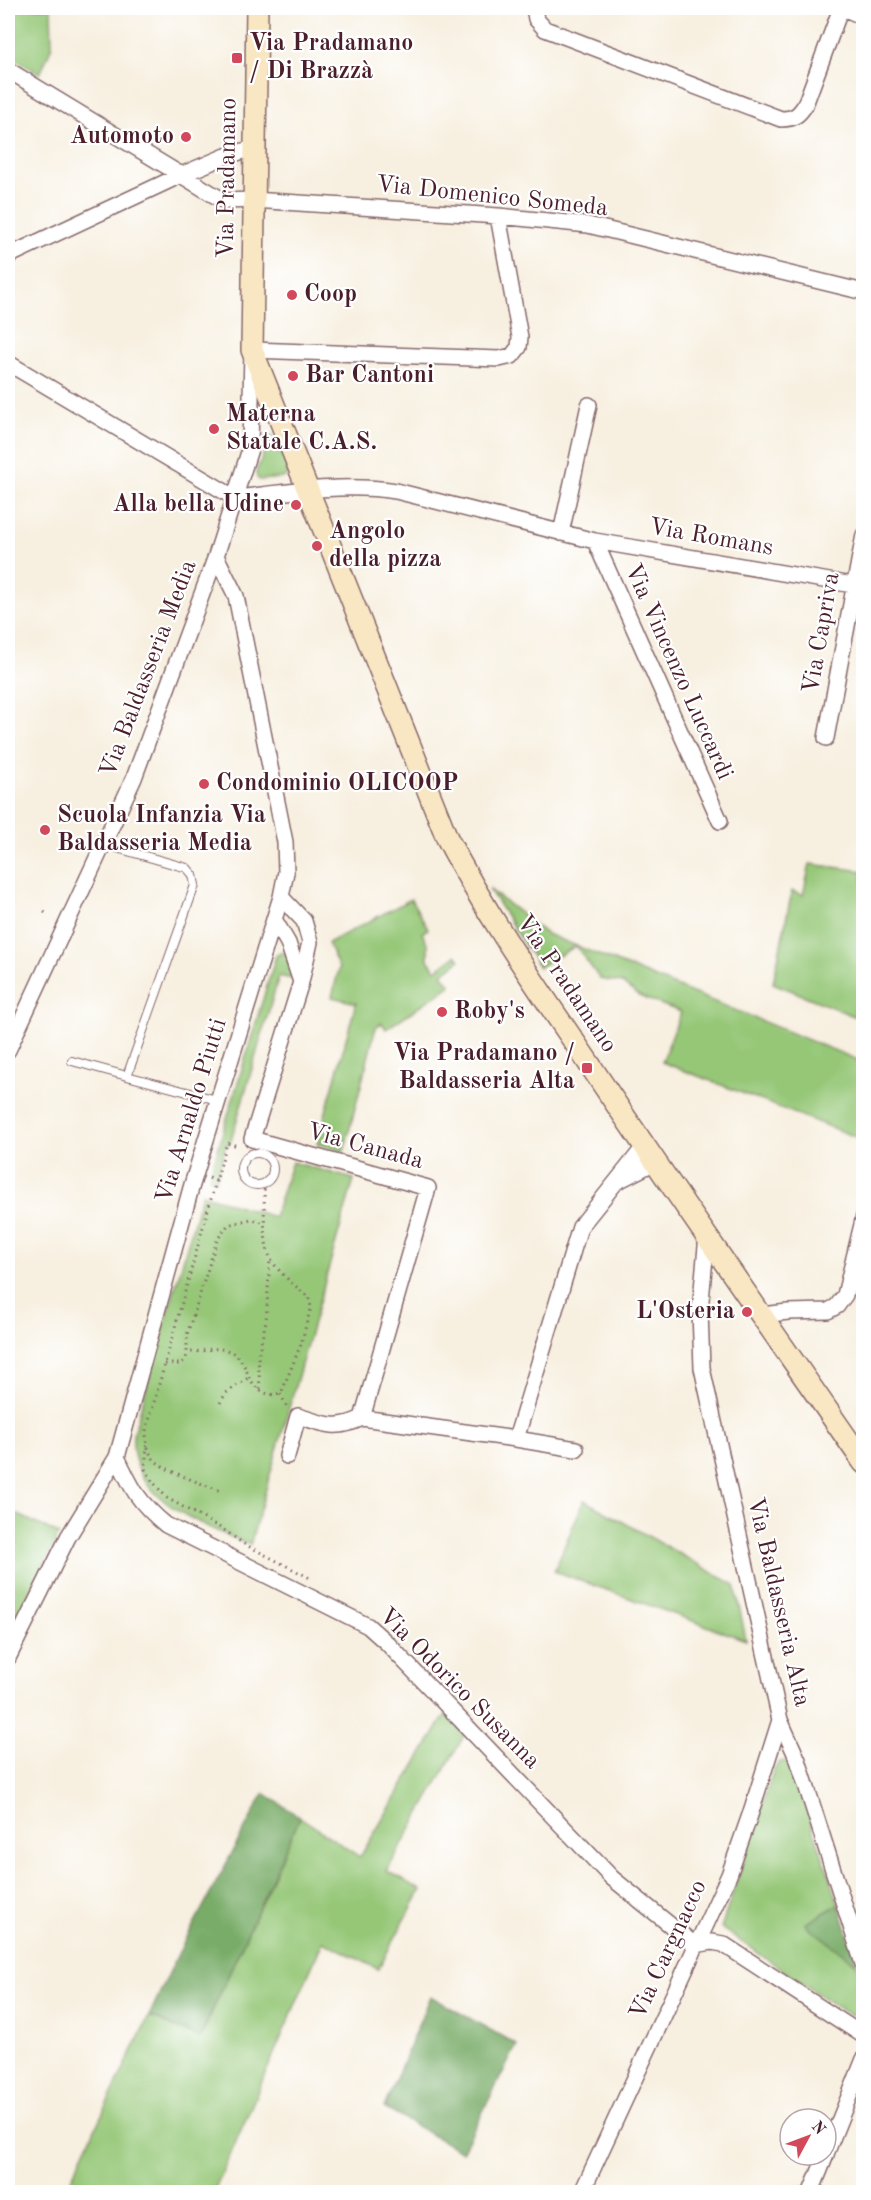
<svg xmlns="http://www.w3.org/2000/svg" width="871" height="2200" viewBox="0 0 871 2200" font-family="'Old Standard TT',serif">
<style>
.green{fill:#95c777;stroke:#707351;stroke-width:1.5}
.forest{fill:#78ac68;stroke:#61664a;stroke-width:1.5}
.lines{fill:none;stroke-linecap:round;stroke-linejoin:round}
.lane-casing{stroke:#87686a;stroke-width:10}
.street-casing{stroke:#87686a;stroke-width:18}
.secondary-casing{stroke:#87686a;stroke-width:24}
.path{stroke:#87686a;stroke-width:3;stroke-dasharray:1.5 4.5;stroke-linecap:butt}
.lane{stroke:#fff;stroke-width:8}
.street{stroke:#fff;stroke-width:15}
.secondary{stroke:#f9e7c3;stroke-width:21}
.poi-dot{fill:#d1495b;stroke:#fff;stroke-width:2}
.labels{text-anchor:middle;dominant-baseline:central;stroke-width:4.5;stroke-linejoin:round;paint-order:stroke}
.poi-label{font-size:24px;font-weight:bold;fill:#4a1f2b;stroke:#fff;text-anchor:start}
.street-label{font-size:24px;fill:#4a1f2b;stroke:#fff}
</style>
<rect width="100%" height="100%" fill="#fff"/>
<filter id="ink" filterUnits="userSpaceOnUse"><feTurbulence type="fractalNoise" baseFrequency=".0167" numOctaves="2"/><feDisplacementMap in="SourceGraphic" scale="12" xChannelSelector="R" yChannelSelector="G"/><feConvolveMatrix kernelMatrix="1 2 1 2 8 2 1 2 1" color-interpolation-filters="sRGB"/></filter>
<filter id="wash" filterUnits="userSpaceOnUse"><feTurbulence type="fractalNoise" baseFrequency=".008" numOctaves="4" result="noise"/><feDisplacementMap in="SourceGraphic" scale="24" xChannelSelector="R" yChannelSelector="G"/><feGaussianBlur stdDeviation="1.35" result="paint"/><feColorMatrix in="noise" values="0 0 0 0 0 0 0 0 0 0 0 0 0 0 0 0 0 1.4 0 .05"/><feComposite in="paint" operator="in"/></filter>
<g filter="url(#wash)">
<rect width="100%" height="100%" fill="#f7efdf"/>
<path class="green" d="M8,8H51L52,46L40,74L8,55Z
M272,435L289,466L288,474L283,478L260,480L257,478L256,472L263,456L267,436Z
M810,864L863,871V1020L773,983L792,891L803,895Z
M489,889L547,934L863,1062V1140L662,1062L681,1012L639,996L622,983L600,979L576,946L539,967Z
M411,899L428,929L422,933L428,945V960L436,970L456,955L460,960L442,974L451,985L386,1029L382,1023L376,1027L344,1151L317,1144L356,1003L332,997L339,968L328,943Z
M281,952L287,954L292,979L279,976L230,1144H226L216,1181L209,1178L276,956Z
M292,1162L354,1179L250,1545C202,1524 128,1500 133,1435L202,1194L274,1217Z
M584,1500L735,1585L746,1640L554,1571Z
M8,1510L59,1534L8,1636Z
M446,1714L465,1734L387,1871L421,1890L378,1969L323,1941L214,2192H65L149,2016L200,2038L300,1817L360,1857Z
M786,1761L792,1766L839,1904L806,1924L857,1964L863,1988V2014L860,2016L849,2015L721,1928L774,1769L780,1762Z"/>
<path class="forest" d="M264,1793L300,1817L200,2038L149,2016L178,1954Z
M839,1904L857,1964L805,1924Z
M430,1996L517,2045L462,2152L384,2108Z"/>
</g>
<g filter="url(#ink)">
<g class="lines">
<defs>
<path id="lane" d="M103,844L187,868L193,875L195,885L127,1076L217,1100
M72,1061L127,1076
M241 1169a16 16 0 1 1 32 0a16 16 0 1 1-32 0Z"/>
<path id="street" d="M534,8L536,19L545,29L781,119C794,119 799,115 805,105L841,8
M843,8L864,17
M8,70L224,201L253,200L498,216L588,225L864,292
M8,256L181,175L226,156L254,148
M8,363L235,498
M235,498C289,492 342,483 396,491L595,541L853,585
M561,533L589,405
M595,541L720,821
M826,738L864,535
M281,897L304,921L310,942L301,982L252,1139L428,1188L362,1418L516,1439L580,1227L616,1182
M274,919L288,943L300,979
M8,1050L134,778L216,556L250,449L252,350L499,359L512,356L519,347L520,337L498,216
M644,1147L616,1182L655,1162
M707,1236L700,1311L702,1368L780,1720L798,1760L864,1967
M762,1315L788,1312L828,1311L837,1306L845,1295L864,1216
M516,1439L576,1449
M287,1456L298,1416C324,1424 336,1431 362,1418
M117,1457C132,1489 138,1502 166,1525L368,1626L387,1643L612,1878L695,1945
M8,1658L68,1537L117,1457L191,1188L281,897L286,872L285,842L236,596L216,556
M695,1945L712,1942L723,1944L864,2036
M826,2154L864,2059
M582,2192L729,1875L750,1815L780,1720
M811,2192L826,2155"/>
<path id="secondary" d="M257,8L252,350L447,838C488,918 540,991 590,1065C679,1199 772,1330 864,1463"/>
</defs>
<use href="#lane" class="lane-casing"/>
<use href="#street" class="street-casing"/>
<use href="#secondary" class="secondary-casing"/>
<path class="path" d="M64,841L78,848
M44,912L47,914
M209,1178L216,1181L227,1143L238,1146
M216,1181L146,1431C146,1441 147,1450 153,1458C161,1470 206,1485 221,1491
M264,1183C265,1204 262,1239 270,1257C275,1270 298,1288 309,1298L311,1307L301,1344L282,1391L276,1395C241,1393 254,1358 226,1350C212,1346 201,1353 187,1352V1335L217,1240L228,1225L251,1219L266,1223
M165,1364H181L186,1358L187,1352
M260,1389L258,1356L266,1321L270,1259
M280,1394L288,1408
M220,1403L226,1393L248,1378
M147,1445L145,1469L153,1482L167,1498L224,1530L244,1544L312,1579"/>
<use href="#lane" class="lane"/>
<use href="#street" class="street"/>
<use href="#secondary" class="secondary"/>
</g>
</g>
<g class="poi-dot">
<rect x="231" y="52" width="12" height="12" rx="3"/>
<circle cx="186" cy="137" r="6"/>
<circle cx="292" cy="295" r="6"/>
<circle cx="293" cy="376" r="6"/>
<circle cx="214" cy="429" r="6"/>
<circle cx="296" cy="505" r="6"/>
<circle cx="317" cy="546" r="6"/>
<circle cx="204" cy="784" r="6"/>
<circle cx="45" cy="830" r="6"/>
<circle cx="442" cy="1012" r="6"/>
<rect x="581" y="1062" width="12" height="12" rx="3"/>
<circle cx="747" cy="1312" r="6"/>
</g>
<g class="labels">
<g class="poi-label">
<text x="249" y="44">Via Pradamano<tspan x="249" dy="28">/ Di Brazzà</tspan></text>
<text x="174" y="137" text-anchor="end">Automoto</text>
<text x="304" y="295">Coop</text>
<text x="305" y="376">Bar Cantoni</text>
<text x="226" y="415">Materna<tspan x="226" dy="28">Statale C.A.S.</tspan></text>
<text x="284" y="505" text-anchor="end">Alla bella Udine</text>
<text x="329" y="532">Angolo<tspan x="329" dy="28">della pizza</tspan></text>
<text x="216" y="784">Condominio OLICOOP</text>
<text x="57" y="816">Scuola Infanzia Via<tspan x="57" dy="28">Baldasseria Media</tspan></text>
<text x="454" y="1012">Roby's</text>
<text x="575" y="1054" text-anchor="end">Via Pradamano /<tspan x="575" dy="28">Baldasseria Alta</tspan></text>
<text x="735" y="1312" text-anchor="end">L'Osteria</text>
</g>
<g class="street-label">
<text transform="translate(228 178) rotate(-89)">Via Pradamano</text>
<text transform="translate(492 197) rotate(6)">Via Domenico Someda</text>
<text transform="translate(711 538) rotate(10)">Via Romans</text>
<text transform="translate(822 633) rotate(-80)">Via Capriva</text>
<text transform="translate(149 669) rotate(-69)">Via Baldasseria Media</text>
<text transform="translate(678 672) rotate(66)">Via Vincenzo Luccardi</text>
<text transform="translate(566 984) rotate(56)">Via Pradamano</text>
<text transform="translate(192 1111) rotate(-73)">Via Arnaldo Piutti</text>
<text transform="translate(365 1147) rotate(15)">Via Canada</text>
<text transform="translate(778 1602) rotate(77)">Via Baldasseria Alta</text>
<text transform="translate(459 1689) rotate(45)">Via Odorico Susanna</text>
<text transform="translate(669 1950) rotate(-65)">Via Cargnacco</text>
</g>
</g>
<rect width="871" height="2200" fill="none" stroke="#fff" stroke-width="30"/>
<g transform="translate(808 2137) rotate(49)"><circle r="28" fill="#ffffff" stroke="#b7a5aa" stroke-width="1.5"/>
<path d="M0-4.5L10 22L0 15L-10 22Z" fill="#d1495b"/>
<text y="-9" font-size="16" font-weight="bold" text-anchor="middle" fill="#4a1f2b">N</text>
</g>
</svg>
